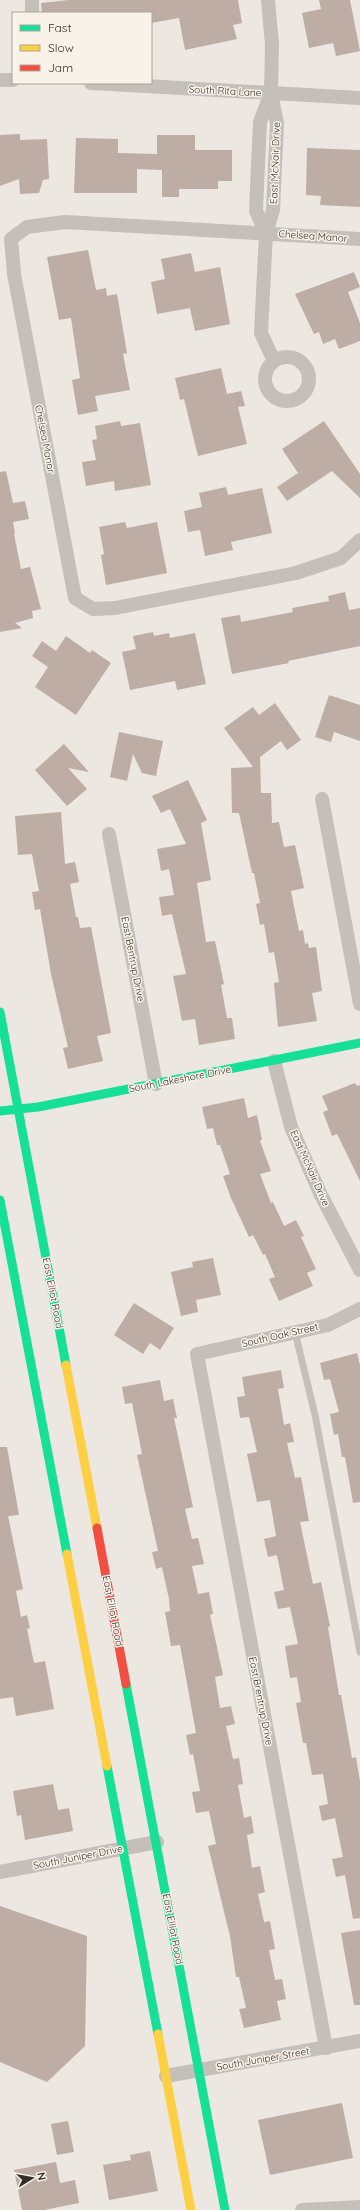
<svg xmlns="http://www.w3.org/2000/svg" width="360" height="2210" viewBox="0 0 360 2210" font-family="Quicksand,sans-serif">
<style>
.building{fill:#beada4}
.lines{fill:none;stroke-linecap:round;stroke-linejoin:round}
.lane{stroke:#c5bfba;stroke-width:7}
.street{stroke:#c5bfba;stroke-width:14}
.fast{stroke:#16e098;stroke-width:9}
.slow{stroke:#ffcf43;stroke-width:9}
.jam{stroke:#f24e42;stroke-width:9}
.labels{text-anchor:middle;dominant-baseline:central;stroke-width:3;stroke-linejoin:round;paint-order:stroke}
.street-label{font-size:10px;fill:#352d29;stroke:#f8f2e9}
</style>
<rect width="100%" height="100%" fill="#ece7e1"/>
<path class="building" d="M69,0H238L242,23L233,25L237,39L185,50L179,18L151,23V13H42L41,3Z
M319,0H350L360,51L336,56L333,43L309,48L302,13L321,9Z
M20,134V140L47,139L49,179L43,180L39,193L20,194L19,179L0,186V135Z
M157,135H195V150H232V181H218V189H179V197H162V170L137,169V193H74L76,138L118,139V153L157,154Z
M307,148L360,150V207L320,205L321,196L306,195Z
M88,250L96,290L106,288L107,296L117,294L127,353L123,354L130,390L95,396L98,411L78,415L72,380L80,378L71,318L59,320L47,257Z
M191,253L195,272L220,267L230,324L195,331L190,308L157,314L151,282L165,279L161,259Z
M354,272L360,287L348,292L360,323V341L339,349L335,339L323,344L319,332L314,334L295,294Z
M221,368L227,394L241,391L245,406L238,407L247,444L198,456L184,399L180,400L175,378Z
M120,421L121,426L140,423L151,485L115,491L114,481L86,486L82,462L96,460L92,440L97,439L95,426Z
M324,421L360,474V498L332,471L287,501L277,487L298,473L282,449Z
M6,471L13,503L25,501L29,519L13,522L15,534H14L21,569L30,567L41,609L32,611L33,618L15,623L22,628L0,632V472Z
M226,487L228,495L262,488L272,533L231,542L233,550L205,556L200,530L188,532L184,511L202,507L199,493Z
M125,522L127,528L157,522L167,573L106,585L101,555L104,554L99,527Z
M345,592L349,610L360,608V646L288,661L289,663L232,674L221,618L240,615L241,622L293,612L292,608L329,601L328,596Z
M153,632L154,636L169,633L170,638L195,633L206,684L177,690L175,681L130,690L122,652L136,649L133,636Z
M66,636L90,653L92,650L111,663L76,715L35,687L48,667L32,656L42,641L56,651Z
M329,695L360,705V741L334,732L331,742L315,737Z
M275,703L301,740L287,750L281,741L260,757L261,793H271L272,823L279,822L284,847L295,845L304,888L291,891L299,931L303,930L305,944L308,943L309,948L316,947L322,991L312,993L317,1021L278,1027L274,983L279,982L274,952L269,953L264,924L260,925L256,904L260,903L254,873H252L239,813H232L231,768L253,767L224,728L253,707L259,715Z
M119,732L163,741L156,776L142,773L133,754L127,781L110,777Z
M64,744L89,772L68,768L87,789L67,806L35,770Z
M188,780L207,820L201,823L211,880L197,883L206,942L215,941L224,984L221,985L227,1018H232L235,1039L199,1045L195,1019L182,1021L173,976L186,974L172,914L162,916L159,897L174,895L169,869L161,871L157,849L186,844L170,809L161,813L152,796Z
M61,812L65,864L75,862L79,882L70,884L76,917H78L80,928L91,927L111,1033L97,1036L103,1061L68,1069L63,1048L68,1047L51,974L40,909L35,910L32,892L39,891L32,854L18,855L15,816Z
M355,1083L357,1086L360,1085V1181L337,1134L332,1136L323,1112L328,1110L322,1096Z
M244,1098L248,1118L257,1115L262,1140L260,1141L271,1171L260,1174L271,1203L273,1202L284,1226L296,1220L304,1236L301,1237L316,1269L307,1273L313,1286L279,1301L269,1279L275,1277L265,1254L263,1255L253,1235L249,1237L231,1198L223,1176L230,1174L220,1145H217L213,1128L207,1129L202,1107Z
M213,1258L221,1295L196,1300L198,1312L181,1316L171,1272L193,1267L192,1262Z
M134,1303L174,1328L160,1350L150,1343L143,1354L114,1335Z
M357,1353L360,1365V1502L353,1503L345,1457H342L338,1434L334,1435L330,1414L339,1412L330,1379L324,1380L320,1363Z
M281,1370L284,1388L278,1389L284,1425L290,1423L294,1442L287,1443L295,1478L301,1477L309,1521L300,1522L313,1584L321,1582L330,1626L328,1627L339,1695H341L352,1758L356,1757L360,1781V1918L353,1919L345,1875L336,1877L332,1859L343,1857L335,1818L322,1821L319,1806L328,1804L323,1774L312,1775L306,1743H303L296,1703L301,1702L297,1677L290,1678L285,1646L298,1644L290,1607L278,1609L274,1592L284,1590L277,1555L268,1557L264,1539L276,1536L270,1500L257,1502L247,1454L257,1452L249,1417L240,1418L237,1397L245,1396L242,1377Z
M160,1380L164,1401L173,1399L177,1418H174L193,1507L185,1509L192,1539L198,1538L204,1564L192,1566L198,1594L209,1592L213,1614L210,1615L223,1675L215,1677L220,1708L231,1706L235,1724L226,1726L233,1759L239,1758L243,1784L238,1785L244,1818L251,1816L254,1833L247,1835L252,1868L260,1866L265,1892L258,1894L264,1922L270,1921L275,1949L269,1950L275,1980L282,1979L286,1999L277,2001L281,2020L244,2028L239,2009L246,2008L239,1977H236L230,1936L208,1846L216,1844L209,1811L196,1813L192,1792L200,1791L193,1754L190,1755L186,1735L196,1733L180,1645L171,1646L165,1612L170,1611L169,1599L162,1567L156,1569L152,1552L158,1551L137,1455L142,1454L132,1403L125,1404L122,1387Z
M0,1447H7L19,1515L8,1516L23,1589L16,1591L21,1617L27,1615L30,1628L27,1629L34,1663L45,1661L54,1709L16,1716L13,1697L0,1699Z
M53,1784L58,1810L69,1808L73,1831L25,1840L21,1815L17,1816L13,1791Z
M0,1906L87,1936L85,2046L47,2082L0,2062Z
M360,1930V2005H354L341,1933Z
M342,2103L353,2158L270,2175L258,2120Z
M68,2121L74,2152L57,2155L51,2124Z
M150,2151L158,2191L109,2200L103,2165L131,2160L130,2155Z
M56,2162L60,2183L75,2180L79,2203L44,2210H22L14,2170Z"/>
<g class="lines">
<path class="lane" d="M295,1332L315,1415L360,1652"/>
<path class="street" d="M268,0L272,44L271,93L277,123L273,210L266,233L261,333L274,361
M32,13V0
M0,80H13
M91,83L360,98
M266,233L256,211L257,187L260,122L271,93
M360,239L65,222L27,227L11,239L14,274L75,598L93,609L115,608L296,573L341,558L360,540
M265 379a22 22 0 1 1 44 0a22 22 0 1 1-44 0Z
M322,799L360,1004
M109,834L156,1084
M274,1061L291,1127L320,1193L360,1270
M0,1872L157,1842
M326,2048L197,1354L328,1325L360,1309
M166,2076L360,2041
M302,2210L360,2207"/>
<path class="fast" d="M0,1012L66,1365
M0,1111L38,1107L360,1043
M0,1200L67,1554
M126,1684L225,2210
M107,1766L158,2034"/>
<path class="slow" d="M66,1365L97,1528
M67,1554L107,1766
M158,2034L191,2210"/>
<path class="jam" d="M97,1528L126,1684"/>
</g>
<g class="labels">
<g class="street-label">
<text transform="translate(225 91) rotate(3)">South Rita Lane</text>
<text transform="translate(275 163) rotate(-88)">East McNair Drive</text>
<text transform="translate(313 236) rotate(4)">Chelsea Manor</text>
<text transform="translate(45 439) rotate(79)">Chelsea Manor</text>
<text transform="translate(133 959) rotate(79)">East Bentrup Drive</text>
<text transform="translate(180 1079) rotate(-11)">South Lakeshore Drive</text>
<text transform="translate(310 1168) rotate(66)">East McNair Drive</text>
<text transform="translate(53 1293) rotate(79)">East Elliot Road</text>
<text transform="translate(280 1335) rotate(-13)">South Oak Street</text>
<text transform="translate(113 1611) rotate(79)">East Elliot Road</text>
<text transform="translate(261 1701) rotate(79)">East Brentrup Drive</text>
<text transform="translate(78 1857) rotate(-11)">South Juniper Drive</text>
<text transform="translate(173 1929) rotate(79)">East Elliot Road</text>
<text transform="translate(263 2059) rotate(-10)">South Juniper Street</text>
</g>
</g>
<rect x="12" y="12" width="140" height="72" fill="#f8f2e9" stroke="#aaa39c"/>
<rect x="20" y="25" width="20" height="6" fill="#16e098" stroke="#aaa39c"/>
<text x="48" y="32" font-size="12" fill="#352d29">Fast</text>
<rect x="20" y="45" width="20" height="6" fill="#ffcf43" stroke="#aaa39c"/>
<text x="48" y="52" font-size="12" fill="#352d29">Slow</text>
<rect x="20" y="65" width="20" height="6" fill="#f24e42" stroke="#aaa39c"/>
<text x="48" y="72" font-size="12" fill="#352d29">Jam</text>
<g transform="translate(32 2178) rotate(79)" stroke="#f8f2e9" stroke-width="3" paint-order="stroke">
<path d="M0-3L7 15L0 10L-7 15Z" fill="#352d29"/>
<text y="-6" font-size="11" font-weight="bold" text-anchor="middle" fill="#352d29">N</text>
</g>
</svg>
